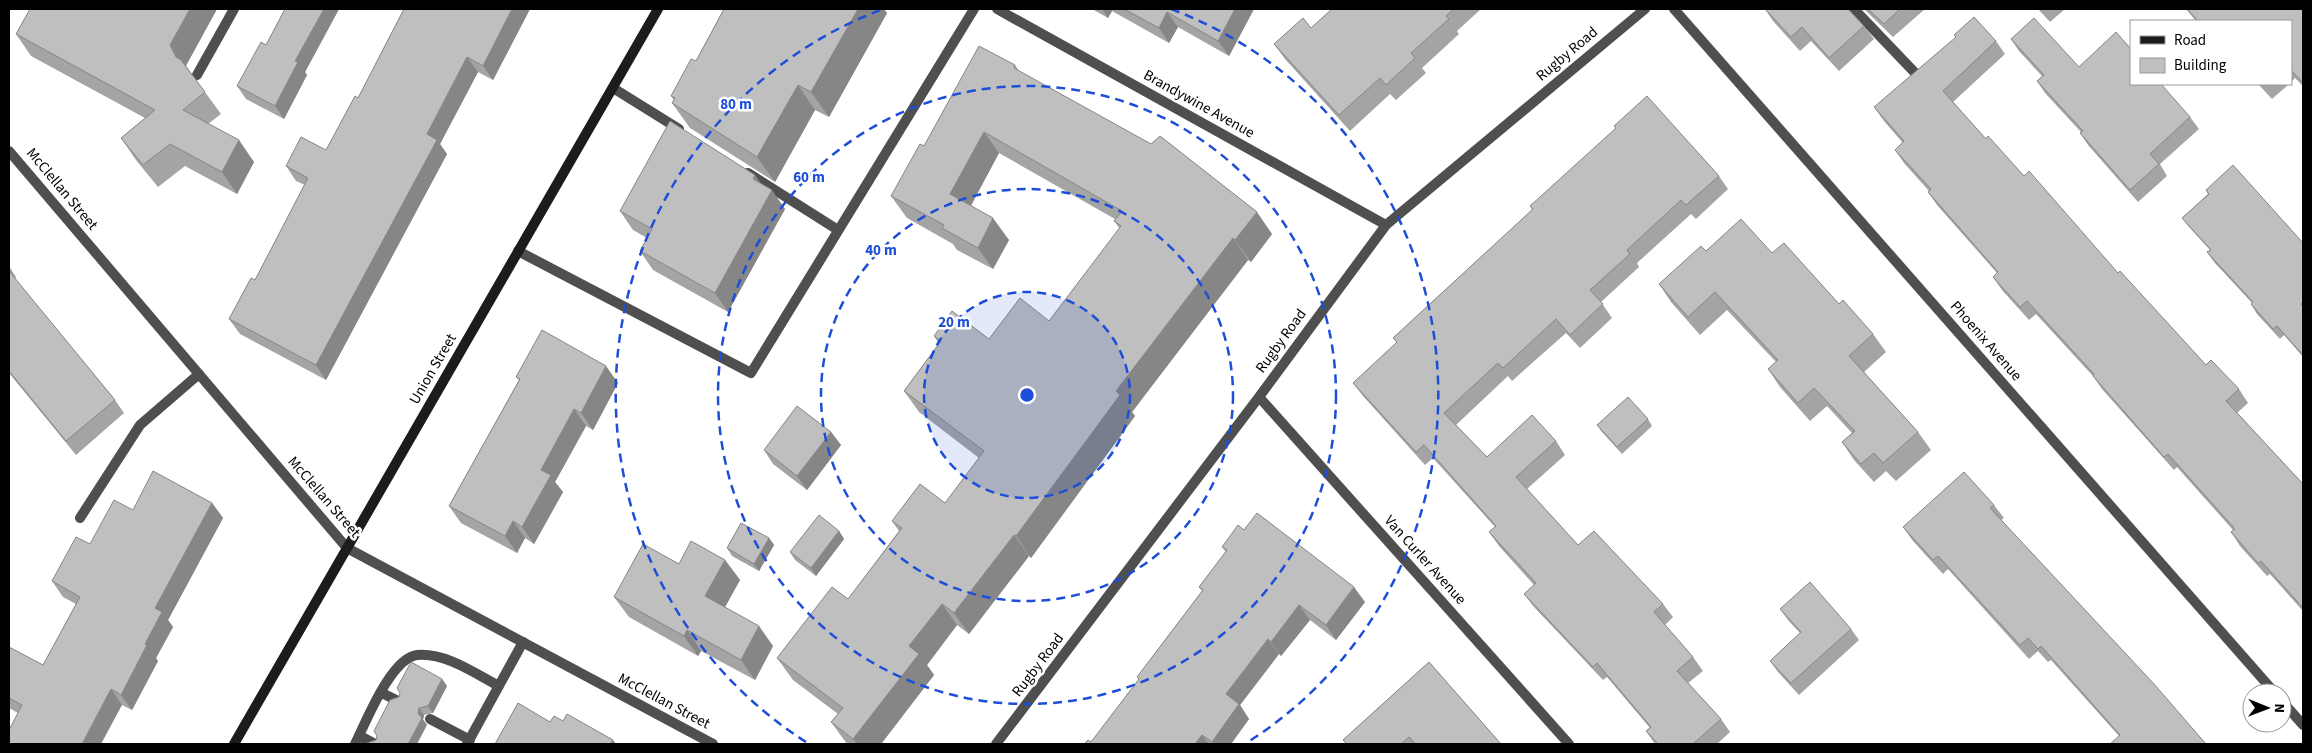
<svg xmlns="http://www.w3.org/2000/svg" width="2312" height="753" viewBox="0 0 2312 753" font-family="'Source Sans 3',sans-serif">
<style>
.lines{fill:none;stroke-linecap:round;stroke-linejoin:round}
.service{stroke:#4f4f4f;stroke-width:10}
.minor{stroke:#4f4f4f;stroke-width:10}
.tertiary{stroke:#4f4f4f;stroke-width:10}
.secondary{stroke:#1c1c1c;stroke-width:10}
.wall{fill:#a4a4a4}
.shaded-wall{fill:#868686}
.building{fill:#bfbfbf;stroke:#868686}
.ring{fill:none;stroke:#1d4ed8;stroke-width:2.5;stroke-dasharray:9 6}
.labels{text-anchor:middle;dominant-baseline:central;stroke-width:5;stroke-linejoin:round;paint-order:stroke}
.street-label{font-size:15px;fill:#000;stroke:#fff}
.centre{fill:#1d4ed8;stroke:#fff;stroke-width:2.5}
.ring-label{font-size:15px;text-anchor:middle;font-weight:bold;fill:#1d4ed8;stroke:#fff;stroke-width:5;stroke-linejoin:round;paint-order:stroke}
</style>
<rect width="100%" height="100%" fill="#fff"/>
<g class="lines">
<path class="service" d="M1854,9L1919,77
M197,75L234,9
M613,88L679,129
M748,173L838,230
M518,251L751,373L974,9
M80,518L140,425L199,374
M382,693L398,701
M430,719L470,740
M360,736L375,744
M355,744C366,722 391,658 417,655C445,652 476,674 499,686
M467,744L523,642"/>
<path class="minor" d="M997,9L1386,225
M1674,9L2275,693
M1259,397L1569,744
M2282,701L2303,725
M996,744L1259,397L1386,225L1645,9"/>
<path class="tertiary" d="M9,151L347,548L713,744"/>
<path class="secondary" d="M234,744L658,9"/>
</g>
<path class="wall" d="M30,9H217L186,66L221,114L208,124L254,162L237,194L185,166L158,187L136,160L121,138L145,118L31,56L16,34Z
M285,9H339L305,72L307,75L284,119L246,99L237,86L266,45Z
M404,9H530L493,80L478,72L440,144L447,154L326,380L240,334L229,319L255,280L305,185L296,181L286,166L326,150L358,98Z
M724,9H884L887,13L829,117L815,110L775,182L690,128L672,103L674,100L671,96L696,61Z
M1092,9H1254L1229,56L1178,27L1169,43L1112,11L1108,18Z
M1332,9H1481L1457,31L1459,34L1422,68L1426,73L1396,100L1390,94L1350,131L1285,59L1274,44L1311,28Z
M1765,9L1864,26L1874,39L1839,71L1811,41L1800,51L1773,21Z
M1864,9H1925L1893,37Z
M2038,9H2065L2050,22Z
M2186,9H2303V86L2295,78L2291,82V21H2196Z
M2011,39L2079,67L2190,117L2199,129L2160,164L2167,176L2138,202L2088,145L2080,133L2081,132L2045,93L2037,81L2042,76L2019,51Z
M1996,41L2005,54L1953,102L1986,139L2024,176L2118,273L2206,365L2239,389L2248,403L2237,413L2303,484V611L2270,574L2267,576L2240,546L2231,532L2233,530L2177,467L2174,470L2102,389L2093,376L2036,314L2029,320L2002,290L1993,277L1997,273L1937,205L1928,192L1929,191L1904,163L1895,150L1903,143L1884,121L1874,107Z
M1015,65L1019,71L1272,234L1251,262L1248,260L1132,412L1135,416L1031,558L1029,556L969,634L957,625L927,665L934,675L881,744H847L831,722L838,714L793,680L777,658L848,599L899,531L892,521L945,503L979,458L919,412L904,391L939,344L934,336L989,339L1049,321L1120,229L1114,221L1115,219L999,153L971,206L1009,240L993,269L957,250L953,244L907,218L891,196L924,146Z
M2258,84H2289L2272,99Z
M755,175L761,184L785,209L728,312L653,270L640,251L647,238L633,230L620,211Z
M1719,176L1728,189L1696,219L1691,214L1637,263L1639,267L1601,302L1612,318L1580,348L1566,333L1512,381L1508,376L1456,425L1487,457L1556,441L1565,455L1527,489L1578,545L1663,604L1673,617L1665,625L1693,657L1703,671L1688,683L1721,719L1730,732L1717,744H1655L1646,731L1650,728L1607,677L1603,680L1534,607L1524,594L1534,585L1499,546L1489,532L1495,527L1433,458L1425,465L1363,396L1353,383L1397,343L1393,338L1532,210L1530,206Z
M2206,190L2303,243V357L2284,335L2280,339L2257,314L2251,304L2252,303L2214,262L2207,252L2210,250L2189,227L2182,218L2208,194Z
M1706,251L1772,253L1839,304L1873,334L1886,352L1864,372L1918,432L1931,450L1896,481L1886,471L1874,482L1854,460L1842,442L1852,433L1827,406L1810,421L1780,387L1768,369L1776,362L1727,310L1700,335L1671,302L1659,284Z
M9,266L16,277L15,279L115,400L124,413L76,455L9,373Z
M516,377L618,383L593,430L586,426L555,482L563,492L534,544L525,538L517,553L461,523L449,506L519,380Z
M1648,419L1652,426L1622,454L1602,432L1597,425Z
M831,432L841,445L807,490L773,464L764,450Z
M212,503L223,518L168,620L173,627L156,658L158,661L132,710L122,705L18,713L9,708V647L43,665L76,604L63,597L52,581L90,544L133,510Z
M1994,505L2004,518L2001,520L2206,744L2119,736L2051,660L2048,662L2038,651L2029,659L1948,569L1943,574L1913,541L1903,527Z
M1244,530L1365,602L1336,640L1310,620L1281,656L1279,654L1240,705L1249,719L1231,744H1084L1091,742L1139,679L1137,677L1202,591L1199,587L1226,552L1222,547Z
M839,531L844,539L816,576L795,560L790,552Z
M769,538L774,545L759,571L732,556L727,548Z
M725,560L740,580L725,607L773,646L755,680L701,651L698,656L629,617L614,597L679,564Z
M1780,609L1851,629L1859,640L1799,695L1778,672L1770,661L1800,633L1788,620Z
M1429,662L1501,744H1346L1343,740Z
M442,679L447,686L433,713L424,715L423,720L427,725L376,740L399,697L400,693Z"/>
<path class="shaded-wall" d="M190,9H217L185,67L176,57L170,45Z
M324,9H339L305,72L307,75L284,119L275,106L295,61Z
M512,9H530L493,80L483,66Z
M858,9H884L887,13L829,117L811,92Z
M1102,9H1110L1112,11L1108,18Z
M1235,9H1254L1229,56L1218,41Z
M1167,12L1178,27L1169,43L1159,28Z
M467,57L478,72L440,144L447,154L326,380L316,365L427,134Z
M798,85L815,110L775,182L757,157Z
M984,132L999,153L965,216L950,194Z
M239,140L254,162L237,194L222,172Z
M755,175L768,194L753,179Z
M772,190L785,209L728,312L715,293Z
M1257,212L1272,234L1251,262L1235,240Z
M993,218L1009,240L993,269L978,248Z
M1233,238L1248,260L1132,412L1135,416L1031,558L1016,536L1116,391Z
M606,366L618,383L593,430L581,413Z
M574,409L586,426L555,482L563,492L534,544L522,527L541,470Z
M831,432L841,445L807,490L797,476Z
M212,503L223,518L168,620L173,627L156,658L158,661L132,710L121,695L145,644L155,608Z
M513,521L525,538L517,553L505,536Z
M839,531L844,539L816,576L811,568Z
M1014,535L1029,556L969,634L954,613Z
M769,538L774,545L759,571L754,564Z
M725,560L740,580L720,616L705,596Z
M1354,587L1365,602L1336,640L1326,625Z
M942,604L957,625L927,665L934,675L881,744H857L853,739L909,646Z
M1299,605L1310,620L1281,656L1271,642Z
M759,626L773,646L755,680L741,660Z
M687,630L701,651L698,656L684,636Z
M1268,639L1279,654L1240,705L1249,719L1231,744H1213L1212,742L1226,694Z
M442,679L447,686L433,713L428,706Z
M111,689L122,705L101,744H82Z
M419,708L424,715L423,720L418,713Z
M422,718L427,725L417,744H408Z
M1202,735L1209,744H1195Z
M613,740L616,744H610Z"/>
<path class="building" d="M30,9H190L170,45L176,57L181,60L205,92L183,110L239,140L222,172L170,144L143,165L121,138L155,110L16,34Z
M285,9H324L295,61L298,62L275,106L237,86L261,42L266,45Z
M404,9H512L483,66L467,57L427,134L437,140L316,365L229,319L251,278L255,280L308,178L286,166L301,137L326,150L355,96L358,98Z
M724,9H858L811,92L798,85L757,157L672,103L675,98L671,96L691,59L696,61Z
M1124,9H1235L1218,41L1167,12L1159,28Z
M1332,9H1454L1446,16L1449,19L1411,53L1415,58L1386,85L1380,78L1339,115L1274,44L1303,18L1311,28Z
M1765,9H1848L1864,26L1829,58L1802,27L1791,37Z
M1868,9H1900L1884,24Z
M2187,9H2303V83L2291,70V21H2198Z
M1974,17L1996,41L1943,91L1986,139L1988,136L2024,176L2029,171L2118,273L2120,271L2206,365L2211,360L2239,389L2226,401L2303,484V608L2261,561L2258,563L2231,532L2235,529L2168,454L2164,457L2093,376L2094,374L2027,301L2020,307L1993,277L1998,272L1928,192L1931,189L1895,150L1904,141L1874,107L1956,37L1954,35Z
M2034,18L2079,67L2116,32L2131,49V84H2161L2190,117L2150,154L2159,164L2130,190L2080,133L2083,131L2037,81L2044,75L2011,39Z
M979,46L1015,65L1014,68L1151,144L1160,136L1257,212L1235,240L1233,238L1116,391L1120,395L1016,536L1014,535L954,613L942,604L909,646L919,654L853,739L831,722L843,708L777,658L832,587L848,599L902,528L892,521L920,484L945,503L984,451L904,391L941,341L934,336L952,311L989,339L1020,298L1049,321L1121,226L1114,221L1122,211L984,132L950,194L993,218L978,248L942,228L944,225L891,196L920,144L924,146Z
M1647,96L1719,176L1686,205L1681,200L1627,250L1630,254L1590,290L1603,304L1570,335L1556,319L1503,368L1498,363L1444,413L1487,457L1532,415L1556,441L1516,477L1578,545L1594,531L1663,604L1654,612L1693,657L1677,671L1721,719L1693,744H1658L1646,731L1651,727L1597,663L1593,667L1524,594L1536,583L1489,532L1496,526L1424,445L1416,452L1353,383L1397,342L1393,338L1533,209L1530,206L1616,128L1614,126Z
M670,121L755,175L753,179L772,190L715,293L640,251L652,229L620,211Z
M2233,165L2303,243V302L2301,304L2303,307V355L2277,326L2273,329L2251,304L2253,302L2207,252L2211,250L2182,218L2209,194L2206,190Z
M1741,219L1772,253L1784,243L1839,304L1843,300L1873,334L1849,356L1918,432L1883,463L1874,453L1861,464L1842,442L1855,431L1814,388L1798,403L1768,369L1778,360L1715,292L1688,317L1659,284L1701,246L1706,251Z
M9,271L115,400L66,441L9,371Z
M542,330L606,366L581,413L574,409L541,470L551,475L522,527L513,521L505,536L449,506L520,379L516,377Z
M1628,397L1648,419L1617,447L1597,425Z
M797,406L831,432L797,476L764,450Z
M153,471L212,503L155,608L162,612L145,644L147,645L121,695L111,689L82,744H9V730L22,705L9,698V647L43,665L80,597L52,581L76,537L90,544L114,500L133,510Z
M1964,472L1994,505L1990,508L2154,684L2206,744H2110L2120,735L2041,646L2038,649L2028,638L2020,645L1938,556L1933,560L1903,527Z
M1257,513L1354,587L1326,625L1299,605L1271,642L1268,639L1226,694L1239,704L1212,742L1202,735L1195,744H1084L1088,740L1091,742L1139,679L1137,677L1203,590L1199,587L1227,550L1222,547L1238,525L1244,530Z
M819,515L839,531L811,568L790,552Z
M741,523L769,538L754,564L727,548Z
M691,541L725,560L705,596L759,626L741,660L687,630L684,636L614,597L643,544L679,564Z
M1810,582L1851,629L1791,683L1770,661L1801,632L1780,609Z
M411,662L442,679L428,706L419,708L418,713L422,718L408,744H367V743L376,740L377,736L374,731L390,700L399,697L400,693L397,688Z
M1429,662L1501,744H1416L1409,737L1401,744H1347L1343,740Z
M518,703L550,722L554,716L563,721L567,714L613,740L610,744H495Z"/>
<circle cx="1027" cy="395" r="103" fill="#1d4ed8" fill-opacity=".12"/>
<g class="ring">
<circle cx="1027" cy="395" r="103"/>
<circle cx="1027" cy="395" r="206"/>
<circle cx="1027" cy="395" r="309"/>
<path d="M806 742A412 412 0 0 1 883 9M1171 9A412 412 0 0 1 1248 742"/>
</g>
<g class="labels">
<g class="street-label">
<text transform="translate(1567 54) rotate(-40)">Rugby Road</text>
<text transform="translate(1199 104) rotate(29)">Brandywine Avenue</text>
<text transform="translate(62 189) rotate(50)">McClellan Street</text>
<text transform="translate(1281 341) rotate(-54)">Rugby Road</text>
<text transform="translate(1986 341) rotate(49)">Phoenix Avenue</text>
<text transform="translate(433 369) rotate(-60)">Union Street</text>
<text transform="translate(324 497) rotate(49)">McClellan Street</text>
<text transform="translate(1425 560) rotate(48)">Van Curler Avenue</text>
<text transform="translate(1038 665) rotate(-53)">Rugby Road</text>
<text transform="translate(664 701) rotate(28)">McClellan Street</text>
</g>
</g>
<circle cx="1027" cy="395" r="8" class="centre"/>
<g class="ring-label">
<text x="736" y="109">80 m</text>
<text x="809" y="182">60 m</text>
<text x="881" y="255">40 m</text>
<text x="954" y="327">20 m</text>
</g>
<rect width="2312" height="753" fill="none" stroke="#000000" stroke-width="20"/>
<rect x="2130" y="20" width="162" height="65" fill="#ffffff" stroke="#999999"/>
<rect x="2140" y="36" width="25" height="8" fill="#1c1c1c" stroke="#999999"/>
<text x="2174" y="45" font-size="15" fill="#000000">Road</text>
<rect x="2140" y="58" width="25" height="15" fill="#bfbfbf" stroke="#999999"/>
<text x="2174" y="70" font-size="15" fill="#000000">Building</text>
<g transform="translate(2267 708) rotate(91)"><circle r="24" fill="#ffffff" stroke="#999999"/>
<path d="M0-4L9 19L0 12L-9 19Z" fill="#000000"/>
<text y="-8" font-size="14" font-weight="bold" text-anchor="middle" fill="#000000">N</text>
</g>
</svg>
